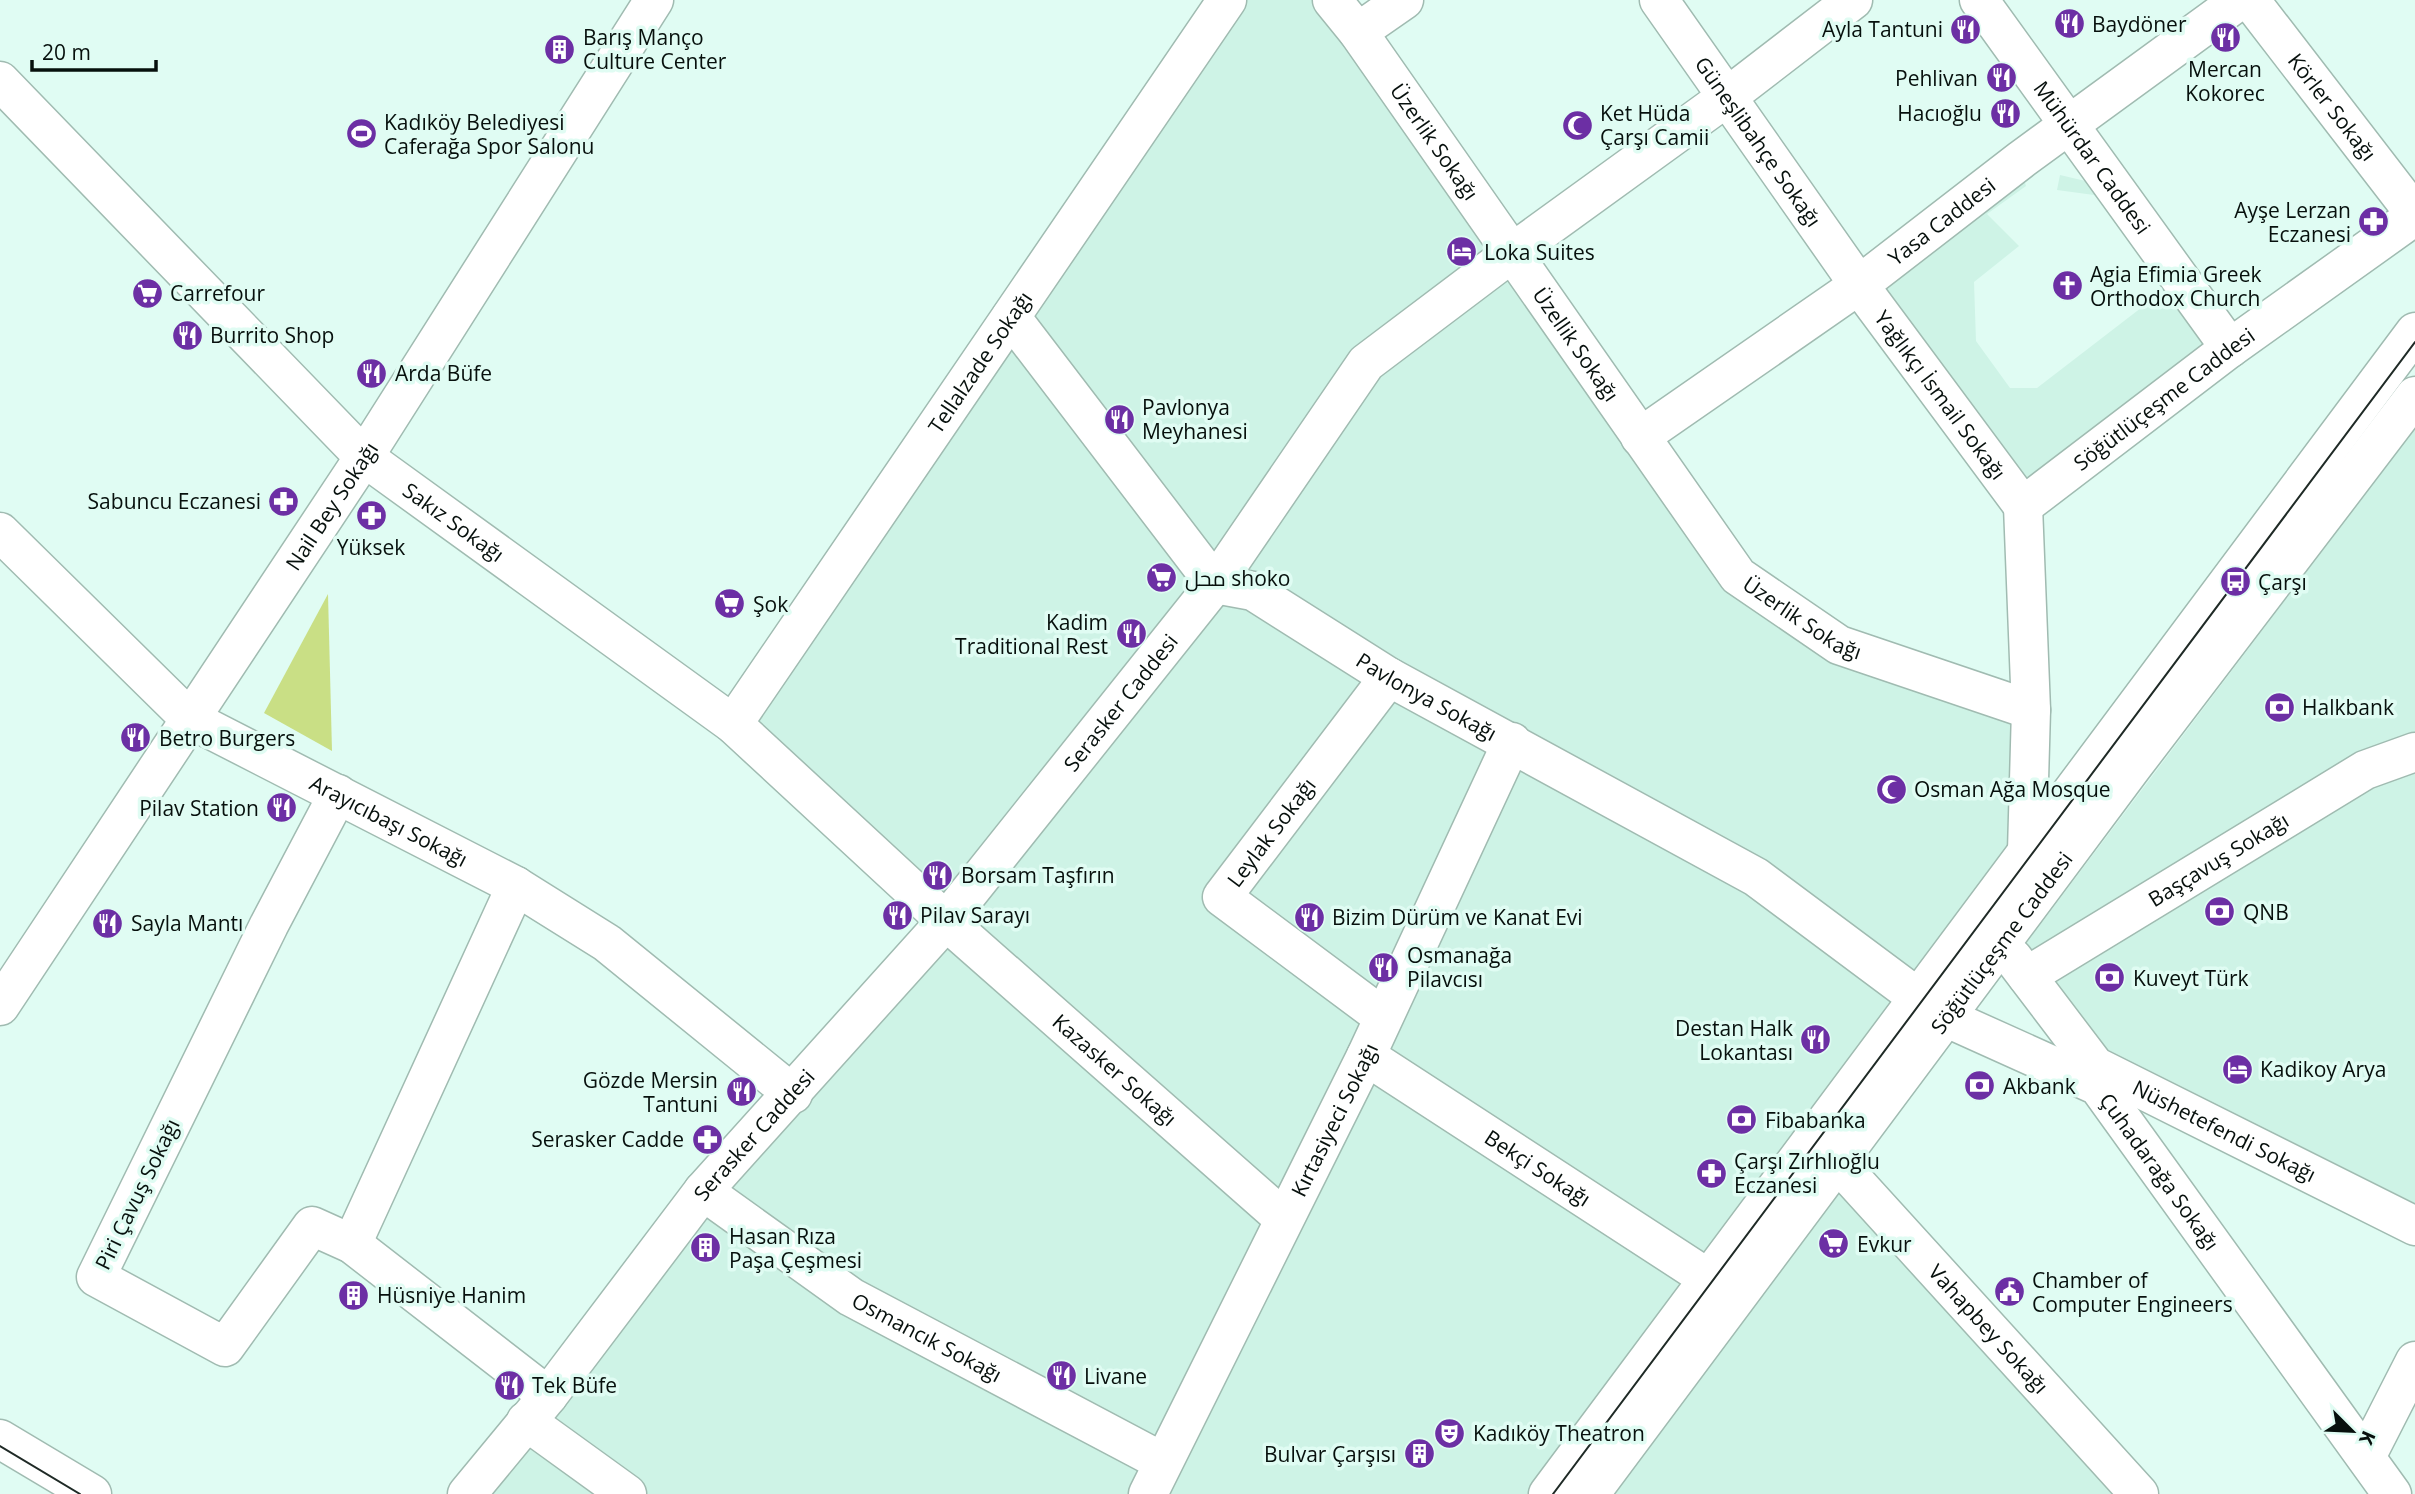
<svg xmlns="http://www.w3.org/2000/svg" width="2415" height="1494" viewBox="0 0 2415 1494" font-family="'Open Sans',Cairo,sans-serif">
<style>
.built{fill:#cef3e6}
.green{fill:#c9df85}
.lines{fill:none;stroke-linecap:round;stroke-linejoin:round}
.minor-casing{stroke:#a0bbb1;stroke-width:41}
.major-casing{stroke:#a0bbb1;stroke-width:41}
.minor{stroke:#fff;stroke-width:38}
.major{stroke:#fff;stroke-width:38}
.tram{stroke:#1f2a26;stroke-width:2}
.labels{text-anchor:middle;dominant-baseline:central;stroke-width:7;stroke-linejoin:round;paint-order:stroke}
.poi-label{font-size:21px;fill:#07100d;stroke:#e0fcf3;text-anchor:start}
.street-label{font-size:21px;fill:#07100d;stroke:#e0fcf3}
</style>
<rect width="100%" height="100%" fill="#e0fcf3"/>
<path class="built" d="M1242,0H1318L1497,249L1358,355L1215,566L1024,316Z
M2022,172L2026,186L1987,214L2019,246L1974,282L1976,341L2010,388H2037L2163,291L2117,222L2094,195L2057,190L2060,175L2094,183L2214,346L2025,490L1874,286Z
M1510,268L1731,585L2019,718L2015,835L1909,977L1235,576L1375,371Z
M1010,336L1201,584L943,904L747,722Z
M2415,428V740L2029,961L2021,950Z
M1219,597L1250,602L1372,681L1212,893L1368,1020L1280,1199L962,921Z
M1392,691L1497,746L1379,1000L1238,895Z
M1516,757L1748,886L1896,996L1702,1262L1380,1052Z
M2415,764V1213L2102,1057L2044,979L2266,843Z
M946,937L1270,1221L1158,1446L853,1286L720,1189Z
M1370,1072L1689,1280L1530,1494H1161Z
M1843,1185L2124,1494H1613Z
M706,1207L1148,1467L1136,1494H646L542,1419Z
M528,1437L607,1494H481Z"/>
<path class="green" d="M328,594L332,751L264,713Z"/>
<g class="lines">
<defs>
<g id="minor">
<path id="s1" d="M1332,0L1358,32L1738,576L1839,645L2031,710"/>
<path id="s2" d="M1659,0L1859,285L2023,506"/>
<path id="s3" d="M1979,0L2230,348"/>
<path id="s4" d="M2250,0L2415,214"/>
<path d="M1358,32L1404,0"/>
<path id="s5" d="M0,81L364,457L733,724L946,921L1283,1218"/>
<path id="s6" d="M1011,317L1215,584L1253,591L1389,677L1756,877L1917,997"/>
<path id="s7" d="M1640,437L1859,285L2022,159L2240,0"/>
<path id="s8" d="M2023,506L2230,348L2415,216"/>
<path d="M2023,506L2031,710L2027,851"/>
<path id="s9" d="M0,532L190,719L516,886L607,943L793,1094"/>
<path id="s10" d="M733,724L1227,0"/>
<path d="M338,794L269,925L96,1277L225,1347L312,1226L352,1244L548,1396"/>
<path id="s11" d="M2000,946L2013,958L2095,1066L2415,1226"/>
<path id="s12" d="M2027,976L2365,770L2415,752"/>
<path id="s13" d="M0,1006L364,457L654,0"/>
<path id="s14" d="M1383,1017L1222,897L1389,677"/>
<path id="s15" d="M1947,1018L2098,1086L2392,1494"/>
<path id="s16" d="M1366,1056L1709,1279"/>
<path id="s17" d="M1838,1163L2139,1494"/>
<path id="s18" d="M703,1191L851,1297L1163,1462"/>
<path d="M352,1244L516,886"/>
<path d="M526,1421L627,1494"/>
<path d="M0,1439L92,1494"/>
<path d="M2366,1457L2415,1361"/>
<path id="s19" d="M467,1494L548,1396L703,1191L946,921L1215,584L1366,363L1513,252L1727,97L1853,0"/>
<path id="s20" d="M1148,1494L1366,1056L1512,742"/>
</g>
<g id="major">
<path d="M1548,1494L2415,332"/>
<path id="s21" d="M1590,1494L2133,766L2415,396"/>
</g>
</defs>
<use href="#minor" class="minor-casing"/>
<use href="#major" class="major-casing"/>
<use href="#minor" class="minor"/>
<use href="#major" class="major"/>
<path class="tram" d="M0,1446L80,1494
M1553,1494L2415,342"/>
</g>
<defs>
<symbol id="restaurant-disc" viewBox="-11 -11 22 22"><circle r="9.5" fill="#6c2fa4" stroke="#e0fcf3"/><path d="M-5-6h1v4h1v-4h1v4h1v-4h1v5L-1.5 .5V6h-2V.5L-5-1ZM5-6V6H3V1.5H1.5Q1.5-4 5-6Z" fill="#fff"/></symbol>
<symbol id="building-disc" viewBox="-11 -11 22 22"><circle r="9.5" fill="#6c2fa4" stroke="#e0fcf3"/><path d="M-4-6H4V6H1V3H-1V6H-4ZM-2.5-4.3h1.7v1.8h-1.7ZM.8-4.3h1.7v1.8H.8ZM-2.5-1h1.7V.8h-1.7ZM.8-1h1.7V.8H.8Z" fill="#fff"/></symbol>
<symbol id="mosque-disc" viewBox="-11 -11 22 22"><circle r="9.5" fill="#6c2fa4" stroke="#e0fcf3"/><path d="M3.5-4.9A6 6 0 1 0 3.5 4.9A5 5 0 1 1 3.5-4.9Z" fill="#fff"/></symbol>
<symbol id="stadium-disc" viewBox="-11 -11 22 22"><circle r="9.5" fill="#6c2fa4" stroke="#e0fcf3"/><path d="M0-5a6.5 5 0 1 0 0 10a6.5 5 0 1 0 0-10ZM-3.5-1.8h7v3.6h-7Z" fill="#fff"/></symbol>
<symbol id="pharmacy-disc" viewBox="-11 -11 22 22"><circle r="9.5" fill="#6c2fa4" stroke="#e0fcf3"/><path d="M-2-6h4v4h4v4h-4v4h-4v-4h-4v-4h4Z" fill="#fff"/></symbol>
<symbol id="hotel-disc" viewBox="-11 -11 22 22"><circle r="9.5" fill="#6c2fa4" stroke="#e0fcf3"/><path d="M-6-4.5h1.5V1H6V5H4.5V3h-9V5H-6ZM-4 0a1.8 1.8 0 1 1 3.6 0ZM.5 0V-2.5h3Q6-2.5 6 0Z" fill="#fff"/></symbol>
<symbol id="church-disc" viewBox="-11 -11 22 22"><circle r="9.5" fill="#6c2fa4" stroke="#e0fcf3"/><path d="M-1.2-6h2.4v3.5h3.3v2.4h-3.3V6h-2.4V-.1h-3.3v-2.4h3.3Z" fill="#fff"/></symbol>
<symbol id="supermarket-disc" viewBox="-11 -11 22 22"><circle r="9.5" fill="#6c2fa4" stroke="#e0fcf3"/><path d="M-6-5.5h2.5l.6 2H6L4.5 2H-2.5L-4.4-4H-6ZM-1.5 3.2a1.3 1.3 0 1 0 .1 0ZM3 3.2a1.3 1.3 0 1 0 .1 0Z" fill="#fff"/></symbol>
<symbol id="bus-disc" viewBox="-11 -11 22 22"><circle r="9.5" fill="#6c2fa4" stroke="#e0fcf3"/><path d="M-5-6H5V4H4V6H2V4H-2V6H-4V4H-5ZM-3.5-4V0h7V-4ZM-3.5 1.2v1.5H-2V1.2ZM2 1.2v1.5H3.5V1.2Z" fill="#fff"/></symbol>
<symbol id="bank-disc" viewBox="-11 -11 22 22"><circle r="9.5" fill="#6c2fa4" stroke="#e0fcf3"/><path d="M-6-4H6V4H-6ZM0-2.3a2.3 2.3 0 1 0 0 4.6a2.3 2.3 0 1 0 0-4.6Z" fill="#fff"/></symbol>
<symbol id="civic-disc" viewBox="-11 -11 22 22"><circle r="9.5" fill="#6c2fa4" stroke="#e0fcf3"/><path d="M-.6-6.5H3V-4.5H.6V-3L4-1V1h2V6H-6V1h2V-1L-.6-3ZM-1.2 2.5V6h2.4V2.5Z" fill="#fff"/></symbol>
<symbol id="theatre-disc" viewBox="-11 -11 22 22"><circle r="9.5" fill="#6c2fa4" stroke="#e0fcf3"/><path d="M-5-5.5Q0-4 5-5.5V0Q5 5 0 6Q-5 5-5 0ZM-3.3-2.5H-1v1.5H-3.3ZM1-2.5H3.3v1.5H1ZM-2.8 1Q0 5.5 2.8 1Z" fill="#fff"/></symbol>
</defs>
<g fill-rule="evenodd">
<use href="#restaurant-disc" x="2052" y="6" width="35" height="35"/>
<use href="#restaurant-disc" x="1948" y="12" width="35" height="35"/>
<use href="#restaurant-disc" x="2208" y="20" width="35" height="35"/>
<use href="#building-disc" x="542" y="32" width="35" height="35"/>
<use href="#restaurant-disc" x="1984" y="60" width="35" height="35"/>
<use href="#restaurant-disc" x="1988" y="96" width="35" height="35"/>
<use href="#mosque-disc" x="1560" y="108" width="35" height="35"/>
<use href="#stadium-disc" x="344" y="116" width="35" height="35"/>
<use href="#pharmacy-disc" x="2356" y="204" width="35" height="35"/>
<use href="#hotel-disc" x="1444" y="234" width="35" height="35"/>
<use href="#church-disc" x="2050" y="268" width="35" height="35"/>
<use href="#supermarket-disc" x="130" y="276" width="35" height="35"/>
<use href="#restaurant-disc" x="170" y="318" width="35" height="35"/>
<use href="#restaurant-disc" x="354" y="356" width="35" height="35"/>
<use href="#restaurant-disc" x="1102" y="402" width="35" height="35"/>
<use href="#pharmacy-disc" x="266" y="484" width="35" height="35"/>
<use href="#pharmacy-disc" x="354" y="498" width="35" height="35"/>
<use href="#supermarket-disc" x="1144" y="560" width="35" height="35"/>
<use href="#bus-disc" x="2218" y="564" width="35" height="35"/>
<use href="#supermarket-disc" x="712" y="586" width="35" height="35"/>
<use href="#restaurant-disc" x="1114" y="616" width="35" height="35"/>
<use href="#bank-disc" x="2262" y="690" width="35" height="35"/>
<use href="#restaurant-disc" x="118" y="720" width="35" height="35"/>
<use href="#mosque-disc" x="1874" y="772" width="35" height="35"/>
<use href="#restaurant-disc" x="264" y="790" width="35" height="35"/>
<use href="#restaurant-disc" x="920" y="858" width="35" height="35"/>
<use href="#bank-disc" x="2202" y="894" width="35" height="35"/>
<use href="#restaurant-disc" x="880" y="898" width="35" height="35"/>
<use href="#restaurant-disc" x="1292" y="900" width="35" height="35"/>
<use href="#restaurant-disc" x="90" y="906" width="35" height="35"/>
<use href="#restaurant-disc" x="1366" y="950" width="35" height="35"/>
<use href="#bank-disc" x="2092" y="960" width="35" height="35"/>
<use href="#restaurant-disc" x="1798" y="1022" width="35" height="35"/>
<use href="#hotel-disc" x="2220" y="1052" width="35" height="35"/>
<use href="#bank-disc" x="1962" y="1068" width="35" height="35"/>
<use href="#restaurant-disc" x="724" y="1074" width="35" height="35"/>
<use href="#bank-disc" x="1724" y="1102" width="35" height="35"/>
<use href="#pharmacy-disc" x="690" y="1122" width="35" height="35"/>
<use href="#pharmacy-disc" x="1694" y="1156" width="35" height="35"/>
<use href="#supermarket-disc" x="1816" y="1226" width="35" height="35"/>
<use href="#building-disc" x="688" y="1230" width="35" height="35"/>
<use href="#civic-disc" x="1992" y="1274" width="35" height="35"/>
<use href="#building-disc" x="336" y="1278" width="35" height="35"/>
<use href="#restaurant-disc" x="1044" y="1358" width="35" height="35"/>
<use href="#restaurant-disc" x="492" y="1368" width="35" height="35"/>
<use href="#theatre-disc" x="1432" y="1416" width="35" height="35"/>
<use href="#building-disc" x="1402" y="1436" width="35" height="35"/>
</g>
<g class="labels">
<g class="poi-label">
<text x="2092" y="24">Baydöner</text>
<text x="1943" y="29" text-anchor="end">Ayla Tantuni</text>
<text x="583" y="37">Barış Manço<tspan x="583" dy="24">Culture Center</tspan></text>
<text x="2225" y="69" text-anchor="middle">Mercan<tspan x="2225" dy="24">Kokorec</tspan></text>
<text x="1978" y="78" text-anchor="end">Pehlivan</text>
<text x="1600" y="113">Ket Hüda<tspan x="1600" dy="24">Çarşı Camii</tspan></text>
<text x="1982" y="113" text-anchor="end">Hacıoğlu</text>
<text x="384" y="122">Kadıköy Belediyesi<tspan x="384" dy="24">Caferağa Spor Salonu</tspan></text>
<text x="2351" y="210" text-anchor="end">Ayşe Lerzan<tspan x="2351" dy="24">Eczanesi</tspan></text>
<text x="1484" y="252">Loka Suites</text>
<text x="2090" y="274">Agia Efimia Greek<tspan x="2090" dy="24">Orthodox Church</tspan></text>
<text x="170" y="293">Carrefour</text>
<text x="210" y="335">Burrito Shop</text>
<text x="395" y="373">Arda Büfe</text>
<text x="1142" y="407">Pavlonya<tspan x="1142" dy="24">Meyhanesi</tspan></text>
<text x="261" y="501" text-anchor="end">Sabuncu Eczanesi</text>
<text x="371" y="547" text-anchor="middle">Yüksek</text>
<text x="1185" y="578">محل shoko</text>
<text x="2258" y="582">Çarşı</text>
<text x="753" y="604">Şok</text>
<text x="1108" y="622" text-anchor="end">Kadim<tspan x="1108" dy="24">Traditional Rest</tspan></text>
<text x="2302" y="707">Halkbank</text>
<text x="159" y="738">Betro Burgers</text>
<text x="1914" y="789">Osman Ağa Mosque</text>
<text x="259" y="808" text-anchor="end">Pilav Station</text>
<text x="961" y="875">Borsam Taşfırın</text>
<text x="2243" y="912">QNB</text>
<text x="920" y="915">Pilav Sarayı</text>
<text x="1332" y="917">Bizim Dürüm ve Kanat Evi</text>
<text x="131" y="923">Sayla Mantı</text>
<text x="1407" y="955">Osmanağa<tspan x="1407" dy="24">Pilavcısı</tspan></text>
<text x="2133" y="978">Kuveyt Türk</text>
<text x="1793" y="1028" text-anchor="end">Destan Halk<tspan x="1793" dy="24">Lokantası</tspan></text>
<text x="2260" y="1069">Kadikoy Arya</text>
<text x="718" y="1080" text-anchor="end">Gözde Mersin<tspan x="718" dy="24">Tantuni</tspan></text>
<text x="2003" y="1086">Akbank</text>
<text x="1765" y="1120">Fibabanka</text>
<text x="684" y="1139" text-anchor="end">Serasker Cadde</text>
<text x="1734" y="1161">Çarşı Zırhlıoğlu<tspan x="1734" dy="24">Eczanesi</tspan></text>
<text x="729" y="1236">Hasan Rıza<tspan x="729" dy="24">Paşa Çeşmesi</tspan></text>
<text x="1857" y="1244">Evkur</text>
<text x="2032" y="1280">Chamber of<tspan x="2032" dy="24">Computer Engineers</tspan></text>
<text x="377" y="1295">Hüsniye Hanim</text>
<text x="1084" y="1376">Livane</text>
<text x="532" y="1385">Tek Büfe</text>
<text x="1473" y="1433">Kadıköy Theatron</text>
<text x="1396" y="1454" text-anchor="end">Bulvar Çarşısı</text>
</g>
<g class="street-label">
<text stroke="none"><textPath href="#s4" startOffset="135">Körler Sokağı</textPath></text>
<text stroke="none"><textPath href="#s1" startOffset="175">Üzerlik Sokağı</textPath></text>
<text stroke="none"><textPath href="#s2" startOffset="173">Güneşlibahçe Sokağı</textPath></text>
<text stroke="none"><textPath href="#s3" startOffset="194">Mühürdar Caddesi</textPath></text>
<text stroke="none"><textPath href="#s7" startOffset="371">Yasa Caddesi</textPath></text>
<text stroke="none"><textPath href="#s1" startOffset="422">Üzellik Sokağı</textPath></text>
<text stroke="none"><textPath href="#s10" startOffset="438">Tellalzade Sokağı</textPath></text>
<text stroke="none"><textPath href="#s2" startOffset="485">Yağlıkçı İsmail Sokağı</textPath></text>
<text stroke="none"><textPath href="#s8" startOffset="177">Söğütlüçeşme Caddesi</textPath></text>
<text stroke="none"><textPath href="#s13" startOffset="600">Nail Bey Sokağı</textPath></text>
<text stroke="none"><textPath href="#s5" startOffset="634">Sakız Sokağı</textPath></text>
<text stroke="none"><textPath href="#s1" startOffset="782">Üzerlik Sokağı</textPath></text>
<text stroke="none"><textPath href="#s6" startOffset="578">Pavlonya Sokağı</textPath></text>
<text stroke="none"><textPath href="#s19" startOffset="1027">Serasker Caddesi</textPath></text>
<text stroke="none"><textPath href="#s9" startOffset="490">Arayıcıbaşı Sokağı</textPath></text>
<text stroke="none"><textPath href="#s14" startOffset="282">Leylak Sokağı</textPath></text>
<text stroke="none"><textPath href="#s12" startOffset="224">Başçavuş Sokağı</textPath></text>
<text stroke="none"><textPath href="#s21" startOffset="688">Söğütlüçeşme Caddesi</textPath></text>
<text stroke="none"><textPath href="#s5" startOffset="1494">Kazasker Sokağı</textPath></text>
<text stroke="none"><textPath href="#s20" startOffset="418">Kırtasiyeci Sokağı</textPath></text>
<text stroke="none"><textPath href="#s11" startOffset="298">Nüshetefendi Sokağı</textPath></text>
<text stroke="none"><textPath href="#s19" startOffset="460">Serasker Caddesi</textPath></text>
<text stroke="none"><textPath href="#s16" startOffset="205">Bekçi Sokağı</textPath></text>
<text stroke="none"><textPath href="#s15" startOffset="271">Çuhadarağa Sokağı</textPath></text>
<text transform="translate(137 1194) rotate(-64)">Piri Çavuş Sokağı</text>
<text stroke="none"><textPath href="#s17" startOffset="224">Vahapbey Sokağı</textPath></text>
<text stroke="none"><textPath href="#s18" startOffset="268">Osmancık Sokağı</textPath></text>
</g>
</g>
<g transform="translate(2352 1431) rotate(114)" stroke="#e0fcf3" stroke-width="5" paint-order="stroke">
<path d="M0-5L12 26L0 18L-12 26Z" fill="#07100d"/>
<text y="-10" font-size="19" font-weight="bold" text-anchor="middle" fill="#07100d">K</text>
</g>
<path d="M32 60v10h124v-10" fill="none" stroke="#07100d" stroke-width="3.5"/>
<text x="42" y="60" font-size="21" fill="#07100d" stroke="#e0fcf3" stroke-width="5" paint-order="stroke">20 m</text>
</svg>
